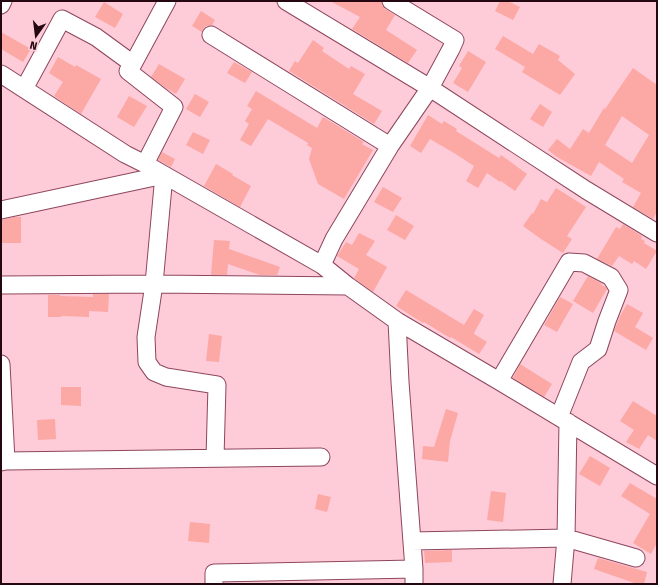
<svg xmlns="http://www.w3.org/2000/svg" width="658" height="585" viewBox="0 0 658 585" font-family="'Fira Sans',sans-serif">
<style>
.building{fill:#fca8a5;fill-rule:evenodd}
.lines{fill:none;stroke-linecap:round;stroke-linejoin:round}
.minor-casing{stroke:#8e465d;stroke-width:19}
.minor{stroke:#fff;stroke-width:17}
</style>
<rect width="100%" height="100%" fill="#fecbd8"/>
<path class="building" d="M330,1H381L382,5L385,9L395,15L386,30L417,50L408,63L352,29L360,17Z
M500,1H508L520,7L513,20L495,11Z
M104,2L123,14L115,28L95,17Z
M201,11L215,20L212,25L206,26L203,29L202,32L192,26Z
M1,32L31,49L23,62L1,49Z
M503,36L533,54L539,44L560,56L558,60L575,74L560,95L522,72L525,67L495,49Z
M313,40L324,48L322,51L349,69L351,66L365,74L353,94L382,111L374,124L289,71L295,61L298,63Z
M468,51L486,62L468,92L453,83L462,68L459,66Z
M58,57L75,67L76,65L101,79L81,114L54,96L63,82L49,73Z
M234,62L252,72L245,83L227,73Z
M159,64L185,79L176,94L166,88L151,77Z
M633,68L657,85V212L653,219L633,207L641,193L622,182L624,179L599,162L591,176L557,157L548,150L557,139L570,149L583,129L589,133L604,108L605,109ZM622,116L649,135L632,163L605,145Z
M256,91L317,128L323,117L364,142L362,144L373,150L344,199L318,184L309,159L312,148L307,145L308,143L268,119L251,146L240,140L249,124L245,121L252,109L247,106Z
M195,94L209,102L200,117L186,109Z
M129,96L147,106L134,127L117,117Z
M540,104L552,112L543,127L530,119Z
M428,115L442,124L444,121L457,129L456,131L499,158L501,155L527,174L515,191L501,181L500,182L487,173L478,188L466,181L474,166L454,153L430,139L421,153L410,146Z
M193,132L210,140L203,154L186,145Z
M162,152L175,159L171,167L158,160Z
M216,164L233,174L232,175L251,186L240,207L204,186Z
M383,187L402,198L393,212L374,202Z
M556,188L586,207L567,236L572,239L563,253L541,239L523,226L532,213L533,214L541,199L547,202Z
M396,215L414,226L405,240L387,230Z
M14,217H21V243H2V220Z
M623,224L642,236L641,239L645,241L644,243L657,251L646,269L634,261L632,264L619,256L612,266L597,259L616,227L620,229Z
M359,233L375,241L366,255L387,267L373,292L354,278L359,269L337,256L346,242L352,245Z
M214,240L230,241L229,249L280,267L277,275H260L228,264L227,275H211Z
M588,276L602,284L601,285L606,287L607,289L593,313L573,301Z
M406,290L464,325L474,309L484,315L474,333V334L487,342L479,354L451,337L450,338L424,322L423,323L396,306Z
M93,294H109L108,312L89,311V317L61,316V317H48V295H60V296L93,297Z
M560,297L573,304L557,332L544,325Z
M627,304L643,313L635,327L653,338L646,350L614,331L620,316Z
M209,334L222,336L219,362L206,361Z
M520,364L552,384L544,397L513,378Z
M61,387H81V406L61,405Z
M633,401L657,416V441L648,435L639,449L626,442L634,430L620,421Z
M446,409L458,413L450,441L448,462L422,459L423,446L434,447Z
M55,419L56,439L38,440L37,420Z
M590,456L610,468L600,486L579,474Z
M630,483L657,499V543L651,554L633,543L650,514L621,496Z
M491,491L506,493L503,522L487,520Z
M318,494L331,497L327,512L315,509Z
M190,522L210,524L209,543L188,541Z
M452,550V562L425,563L424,551Z
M598,558L647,572L644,584H637L594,569Z"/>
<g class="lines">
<defs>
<path id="minor" d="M286,1L430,88L586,190L657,233
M1,5L3,1
M211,35L390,146
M1,74L125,154L145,164L322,265L348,286L397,321L400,382L414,569V584
M24,89L62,19L96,37L133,64
M145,164L174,107L128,71L133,64L167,1
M1,210L164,175L154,284L146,337L147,362L154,372L166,377L217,385L215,458
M322,265L334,239L390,146L430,88L451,49L455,40L391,1
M1,285L154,284L348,286
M397,321L499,381L657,476
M1,364L6,461
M499,381L569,262L584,263L611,277L619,290L607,321L598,349L581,362L559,417
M1,462L6,461L321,457
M412,541L566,538L636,558
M214,584V573L414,569
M562,584L566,538L568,422"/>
</defs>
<use href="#minor" class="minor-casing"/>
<use href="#minor" class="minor"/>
</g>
<rect width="658" height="585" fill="none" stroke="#240711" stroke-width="4"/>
<g transform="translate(36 36) rotate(194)" stroke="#fecbd8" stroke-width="3" paint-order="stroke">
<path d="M0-3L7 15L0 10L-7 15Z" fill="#240711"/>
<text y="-6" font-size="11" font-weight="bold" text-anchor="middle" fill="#240711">N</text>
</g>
</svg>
